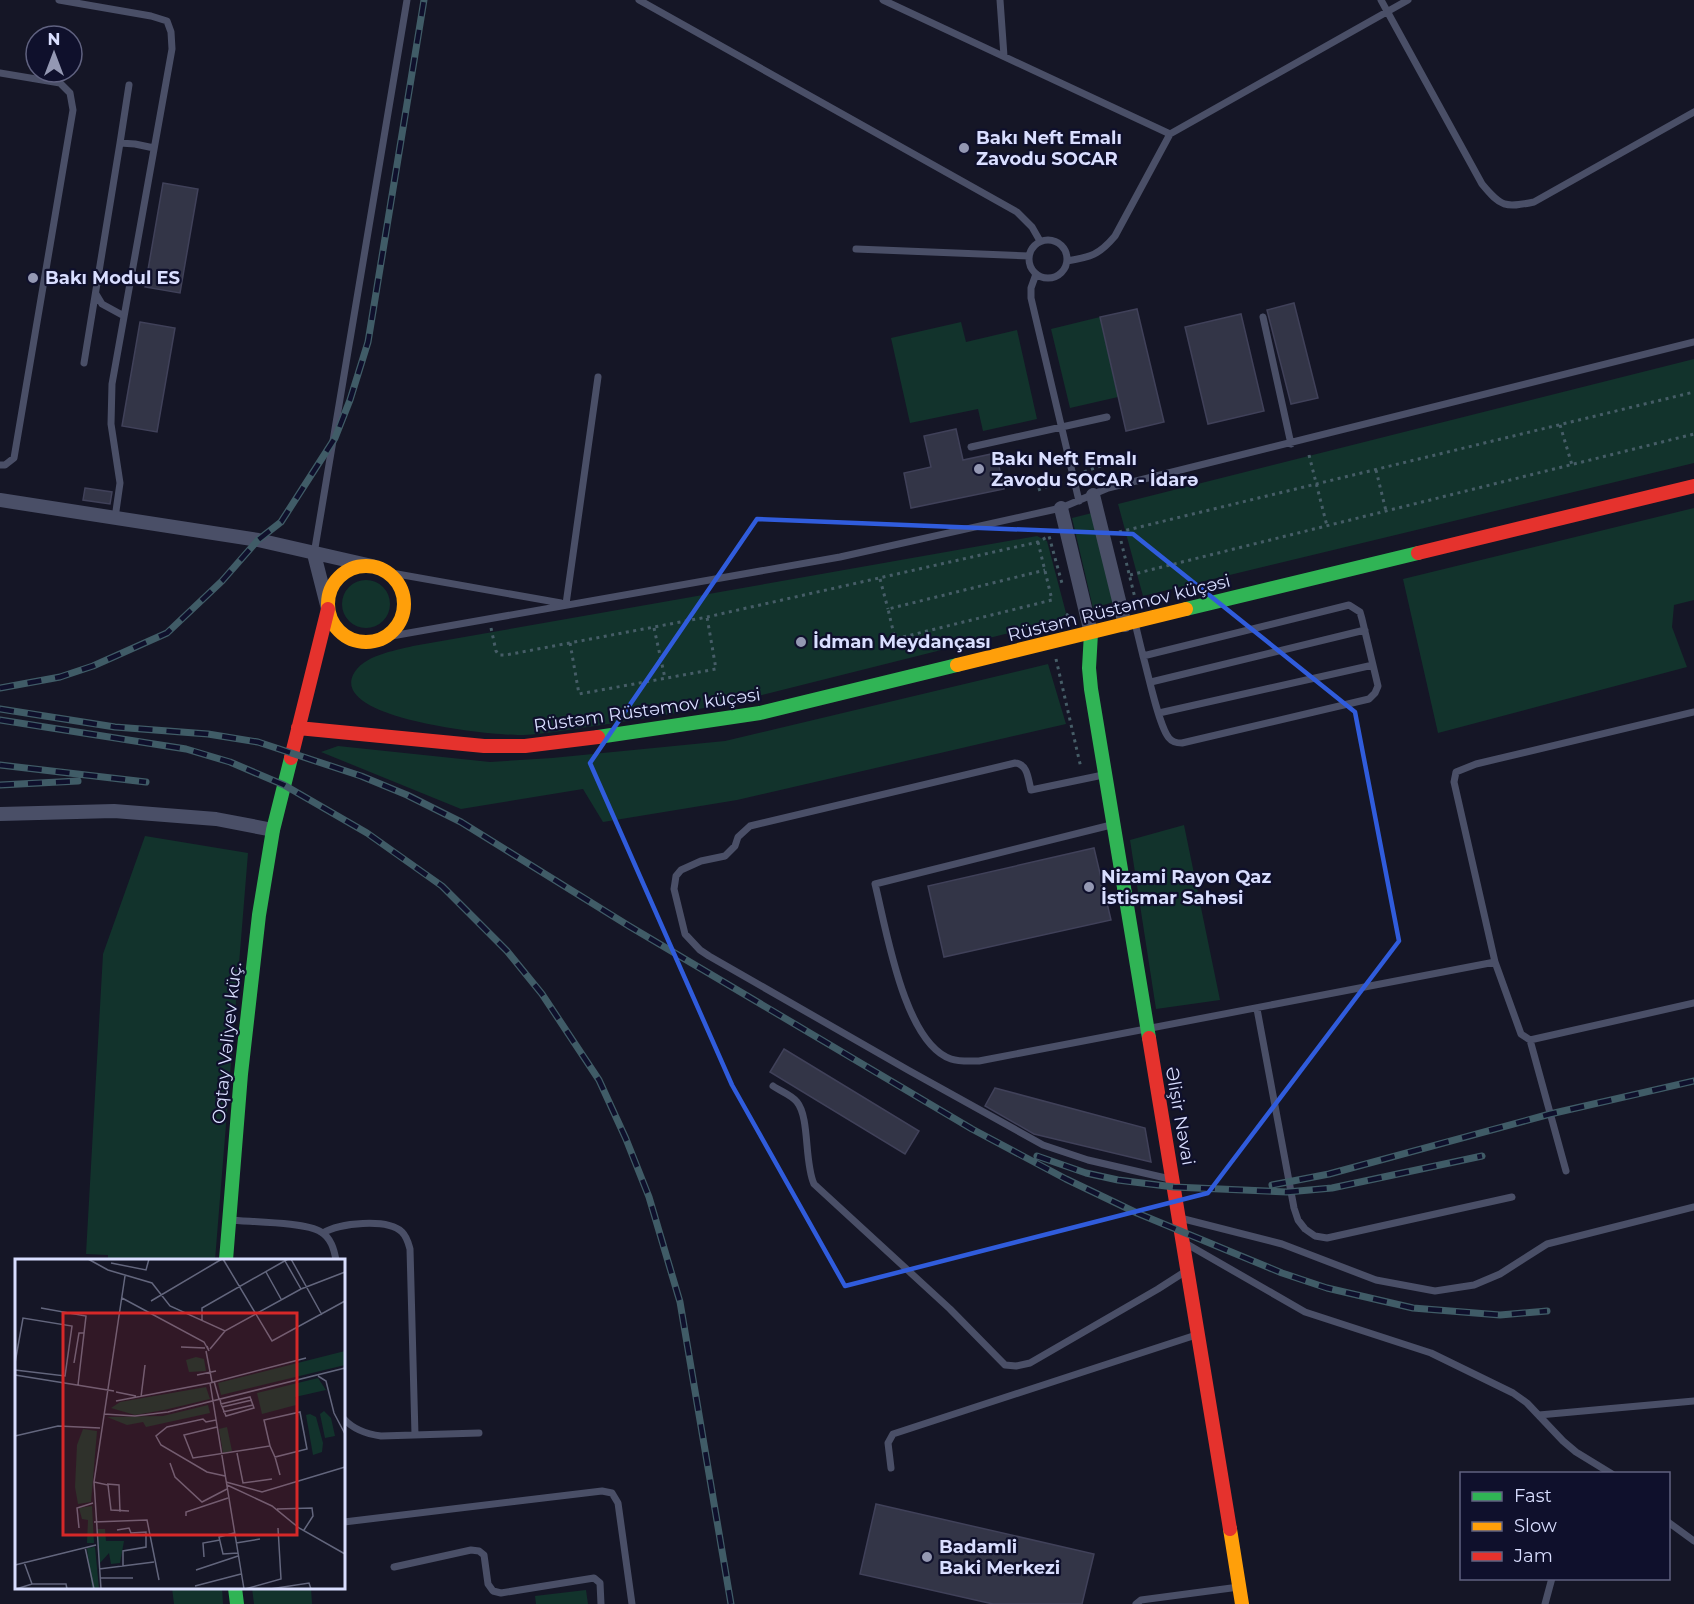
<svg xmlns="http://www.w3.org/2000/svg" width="1694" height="1604" viewBox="0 0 1694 1604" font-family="Montserrat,sans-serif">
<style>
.green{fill:#12332c}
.building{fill:#333547;stroke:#404159;stroke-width:1.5}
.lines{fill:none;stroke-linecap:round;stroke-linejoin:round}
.path{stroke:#465d67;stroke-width:3;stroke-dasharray:3 4.5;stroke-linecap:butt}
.lane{stroke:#4a4f67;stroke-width:7}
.street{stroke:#4a4f67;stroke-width:14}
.fast{stroke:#30b455;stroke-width:14}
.slow{stroke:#ff9f0a;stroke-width:14}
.jam{stroke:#e5322d;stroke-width:14}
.rail-casing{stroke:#405c67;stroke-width:7}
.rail{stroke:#0f102c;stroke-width:4.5;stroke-dasharray:14;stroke-linecap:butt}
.marked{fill:none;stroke:#305cdc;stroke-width:4.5;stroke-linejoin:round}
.poi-dot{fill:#9498b3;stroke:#0f102c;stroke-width:2}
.labels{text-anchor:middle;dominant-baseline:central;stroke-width:4.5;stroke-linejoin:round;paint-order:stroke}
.poi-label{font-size:18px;font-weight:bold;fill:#d9deff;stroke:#0f102c;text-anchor:start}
.street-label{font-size:18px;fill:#d9deff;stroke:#0f102c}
.inset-road{fill:none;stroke:#63667d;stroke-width:1.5}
.view{fill:#d62828;fill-opacity:0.15;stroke:#d62828;stroke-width:3}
.inset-edge{fill:none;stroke:#d9deff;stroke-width:3}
</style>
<rect width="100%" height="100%" fill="#151626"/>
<path class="green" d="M1100,317L1118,397L1070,408L1051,329Z
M961,322L966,342L1017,330L1037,419L983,431L978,409L910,423L891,338Z
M1694,359V463L1143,596L1118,504Z
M1694,508V600L1674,605L1672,627L1687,667L1438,733L1403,579Z
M1092,513L1114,602L1093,608L1072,518Z
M1037,536L1047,541L1066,613L1061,620L730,703C685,712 640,719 595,726C571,729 547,734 523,735C496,736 332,720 353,675C363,655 394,651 413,646Z
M342 604a24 24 0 1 1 48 0a24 24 0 1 1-48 0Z
M1048,664L1066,724L737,800L603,822L583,789L461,809L321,752L338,746L490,762L552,758L725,741Z
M1184,825L1220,1000L1156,1009L1130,840Z
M145,836L248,853L215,1260H108V1255L86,1254L103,954Z
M172,1588H222L223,1604H174Z
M252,1588H311L312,1604H254Z
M586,1590L588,1604H536L535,1596Z"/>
<path class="building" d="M163,183L198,189L180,293L145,287Z
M1294,303L1318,398L1291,404L1267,310Z
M1137,309L1164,422L1126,431L1100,317Z
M1241,314L1264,411L1208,424L1185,327Z
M140,322L175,328L157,432L122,426Z
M956,429L963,460L996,453L1004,489L911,508L904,473L931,467L924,436Z
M85,488L112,492L110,504L83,500Z
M1094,848L1111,920L944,957L928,886Z
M784,1049L919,1131L905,1154L770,1072Z
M995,1088L1145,1128L1151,1162L1034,1134L985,1106Z
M876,1504L1094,1554L1082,1604H993L860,1574Z"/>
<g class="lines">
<path class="path" d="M1560,425L1572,465
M1309,455L1327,526
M1376,470L1386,511
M1084,472L1103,465
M1038,490L1064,480
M1119,532L1694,392
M1121,541L1135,598
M1038,542L1052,600L895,639L888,609L1045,570
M1130,575L1694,434
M880,579L888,609
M1062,622L1070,611
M491,628L496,651L499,655H506L707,617L1038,542L1049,536L1063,587
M654,628L665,678
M570,643L579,694L716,669L707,617
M1056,659L1081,768"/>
<path class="lane" d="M59,0L151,16L167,21L171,32L172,49L112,384L111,424L120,483L115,518
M639,0L1017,212L1032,227L1040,241
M883,0L1170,134L1408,0
M1000,0L1004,56
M1381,0L1482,184C1501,207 1505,208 1534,202L1694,112
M0,73L60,83L70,93L73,110L14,458L5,465H0
M120,143L129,85
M1029 259a19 19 0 1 1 38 0a19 19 0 1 1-38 0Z
M856,249L1029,256
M1067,261C1091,257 1099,255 1115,236L1170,134
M1036,274L1031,288V298L1079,501
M96,294L102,304L124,316
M1263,317L1291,444
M84,363L120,143L135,144L154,148
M971,447L1107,417
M314,554L407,0
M386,572L561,603
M566,604L598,377
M1135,623L1143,656L1349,605L1360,612L1362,619L1378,686L1375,693L1369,699L1182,743C1177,743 1172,742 1169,738C1159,727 1148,673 1143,656
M386,637L840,557L1061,508L1108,488L1694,342
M1151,682L1365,630
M1694,712L1476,764L1456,772L1454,782L1495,962L1521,1034L1530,1040L1694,1003
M1159,713L1373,665
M1103,775L1031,790C1028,779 1028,764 1015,763L750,826L738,837L735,846L725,856L701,861L681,870L676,876L674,889L685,934L700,950L709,956L908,1070L1043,1145L1088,1160L1170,1179
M1111,825L875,884C886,928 904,1043 951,1059C960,1062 970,1061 979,1061L1495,962
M1257,1009L1294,1208L1298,1220L1305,1229L1315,1236L1327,1238L1512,1197
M1530,1040L1566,1171
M773,1086C780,1091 792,1095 797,1102C810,1118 804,1162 814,1184L950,1309L1005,1365L1016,1366L1030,1363L1158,1289L1186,1271
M1180,1218L1282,1244L1376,1280L1435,1291L1474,1285L1500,1274L1547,1244L1694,1207
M230,1220C250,1222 306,1222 321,1232C331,1238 334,1249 336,1260
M323,1233C339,1223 387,1218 402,1232C407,1237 408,1242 410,1249L415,1435
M1185,1243L1305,1312L1431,1353L1513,1393L1527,1403L1563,1441L1576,1452L1612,1474
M1539,1415L1694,1401
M344,1419C354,1430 366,1434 381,1436L479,1433
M891,1468L888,1443L893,1434L1196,1335
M344,1522L602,1491L612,1493L618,1503L632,1604
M1668,1522L1694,1541
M394,1567L471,1550L479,1551L484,1555L488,1584L493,1591L501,1593L594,1578L600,1583L601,1604
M1136,1604L1141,1600L1239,1587
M1545,1604L1552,1578"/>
<path class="street" d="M1093,495L1125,625
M0,500L258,540L372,566
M1061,508L1091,633
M314,554L328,609
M0,814L114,811L216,819L273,830"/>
<path class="fast" d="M1186,609L1418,553
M1091,633L1089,668L1091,689L1149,1038
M598,737L760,713L957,665
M226,1260L241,1074L259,915L273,830L291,758
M235,1588L237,1604"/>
<path class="slow" d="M328 604a38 38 0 1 1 76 0a38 38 0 1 1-76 0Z
M957,665L1186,609
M1230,1529L1242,1604"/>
<path class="jam" d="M1418,553L1694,486
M298,728L484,746H525L598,737
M291,758L328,609
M1149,1038L1230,1529"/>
<defs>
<path id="rail" d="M0,688L60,677L93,666L167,633L222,581L258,540L281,522L335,438L350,400L368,342L424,0
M0,709L115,727L208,734L258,742L361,776L407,795L461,822L629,926L972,1129L1066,1179L1137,1213L1282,1273L1327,1288L1413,1308L1500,1315L1547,1311
M0,720L186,749L230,762L284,785L367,833L442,886L507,951L542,994L599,1080L626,1139L649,1197L680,1302L731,1604
M0,765L146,782
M0,785L78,781
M1037,1156L1086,1173L1118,1180L1174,1187L1287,1192L1332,1188L1482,1156
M1272,1185L1329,1174L1550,1114L1694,1081"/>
</defs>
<use href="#rail" class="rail-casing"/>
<use href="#rail" class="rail"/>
</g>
<path class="marked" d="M757,519L1133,534L1355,712L1399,941L1208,1193L845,1286L732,1085L590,763Z"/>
<g class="poi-dot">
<circle cx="964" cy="148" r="6"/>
<circle cx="33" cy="278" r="6"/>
<circle cx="979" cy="469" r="6"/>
<circle cx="801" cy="642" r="6"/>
<circle cx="1089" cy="887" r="6"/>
<circle cx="927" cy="1557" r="6"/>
</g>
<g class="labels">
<g class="poi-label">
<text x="976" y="138">Bakı Neft Emalı<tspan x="976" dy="21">Zavodu SOCAR</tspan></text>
<text x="45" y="278">Bakı Modul ES</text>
<text x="991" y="459">Bakı Neft Emalı<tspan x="991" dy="21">Zavodu SOCAR - İdarə</tspan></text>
<text x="813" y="642">İdman Meydançası</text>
<text x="1101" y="877">Nizami Rayon Qaz<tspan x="1101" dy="21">İstismar Sahəsi</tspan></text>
<text x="939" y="1547">Badamli<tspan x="939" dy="21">Baki Merkezi</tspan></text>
</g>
<g class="street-label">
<text transform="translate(1119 608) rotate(-14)">Rüstəm Rüstəmov küçəsi</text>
<text transform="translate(647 710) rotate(-8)">Rüstəm Rüstəmov küçəsi</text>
<text transform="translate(227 1043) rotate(-84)">Oqtay Vəliyev küç.</text>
<text transform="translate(1180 1116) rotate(80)">Əlişir Nəvai</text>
</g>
</g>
<g transform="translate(15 1259)">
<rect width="330" height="330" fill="#151626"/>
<path d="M330,92V106L206,136L203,124ZM181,98L189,100L191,112L174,113L171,101ZM303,119L311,131L280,138L281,146L247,155L242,134ZM191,128L195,140L149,151L120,156L96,149L105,143ZM193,146L195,154L131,168L128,163L112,166L92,158L148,157ZM309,152L316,159L320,177L310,179L305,155ZM295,155L301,158L308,184L307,193L298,196L291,156ZM212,168L217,192L208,194L204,170ZM68,170L82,172L76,243L63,245L60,228L62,186ZM77,247L79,284H72L73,261L67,260L64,249ZM82,270H90L91,282H109L105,304L96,305L94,294L85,304ZM80,288L84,330H77L72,289Z" fill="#12332c"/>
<path class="inset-road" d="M73,0L93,11L137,24L155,47L210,72L286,30L330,13M208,0L257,82L330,42M276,0L307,56M270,2L286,30M96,4L131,11L134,0M251,13L266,40M107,39L189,83L194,92L192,87M136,42L207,0M26,49L71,57L63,126M187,62V49L273,0M166,88L190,89M195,90L210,72M191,92L197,123M0,104L8,59L57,67L50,117L0,111M59,104L64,74H69M0,116L99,132M182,116L201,112M303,117L311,122L319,154L330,175M199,122L204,140M195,124L229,330M101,133L121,137M126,138L130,106M205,140L206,145L235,138L239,149L211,157L206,145M101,142L195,124L291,99M207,148L237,141M208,153L238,146M89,155L120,157L153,153L330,109M201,161L191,163L188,160L152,168L141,177L146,186L192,213L210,217M202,168L169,176L178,199L255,187L249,161L285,153L292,190L260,198L255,187M0,177L43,167L85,169M222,194L228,224L257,220M260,198L265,216M155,204L160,218L187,243L212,230M79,223L93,226L96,251L114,252M211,223L247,233L330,208M92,225L104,226L105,253M212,226L257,247L284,269L330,295M262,250L297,249L298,257L289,271M171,257V253L213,239M79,263L132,261L144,321M64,269L62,249L78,244M102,271L114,269L116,274L131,273V288L108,292V307M219,274L204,278L208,295L223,294M221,284L245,280M70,288L79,330M189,298L188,284L205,281M9,303L17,325M0,306L81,286M84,310L139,303M181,311L223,297M85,319H118M180,327L226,315M1,330L17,325H51L52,330M86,330L79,223L110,17M230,330L266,320L263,269M255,330L294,324L296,330"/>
<path class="view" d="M48,54H282V276H48Z"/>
<rect width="330" height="330" class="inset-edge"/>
</g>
<rect x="1460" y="1472" width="210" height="108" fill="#0f102c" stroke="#606280" stroke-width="1.5"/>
<rect x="1472" y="1492" width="30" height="9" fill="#30b455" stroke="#606280" stroke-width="1.5"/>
<text x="1514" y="1502" font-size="18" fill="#d9deff">Fast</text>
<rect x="1472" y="1522" width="30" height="9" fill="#ff9f0a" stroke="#606280" stroke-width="1.5"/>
<text x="1514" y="1532" font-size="18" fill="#d9deff">Slow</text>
<rect x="1472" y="1552" width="30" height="9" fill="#e5322d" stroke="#606280" stroke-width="1.5"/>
<text x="1514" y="1562" font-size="18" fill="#d9deff">Jam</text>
<g transform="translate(54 54)"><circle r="28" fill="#0f102c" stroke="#606280" stroke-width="1.5"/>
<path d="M0-4.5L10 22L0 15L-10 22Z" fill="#9498b3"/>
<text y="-9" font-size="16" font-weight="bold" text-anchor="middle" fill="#d9deff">N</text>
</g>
</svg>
